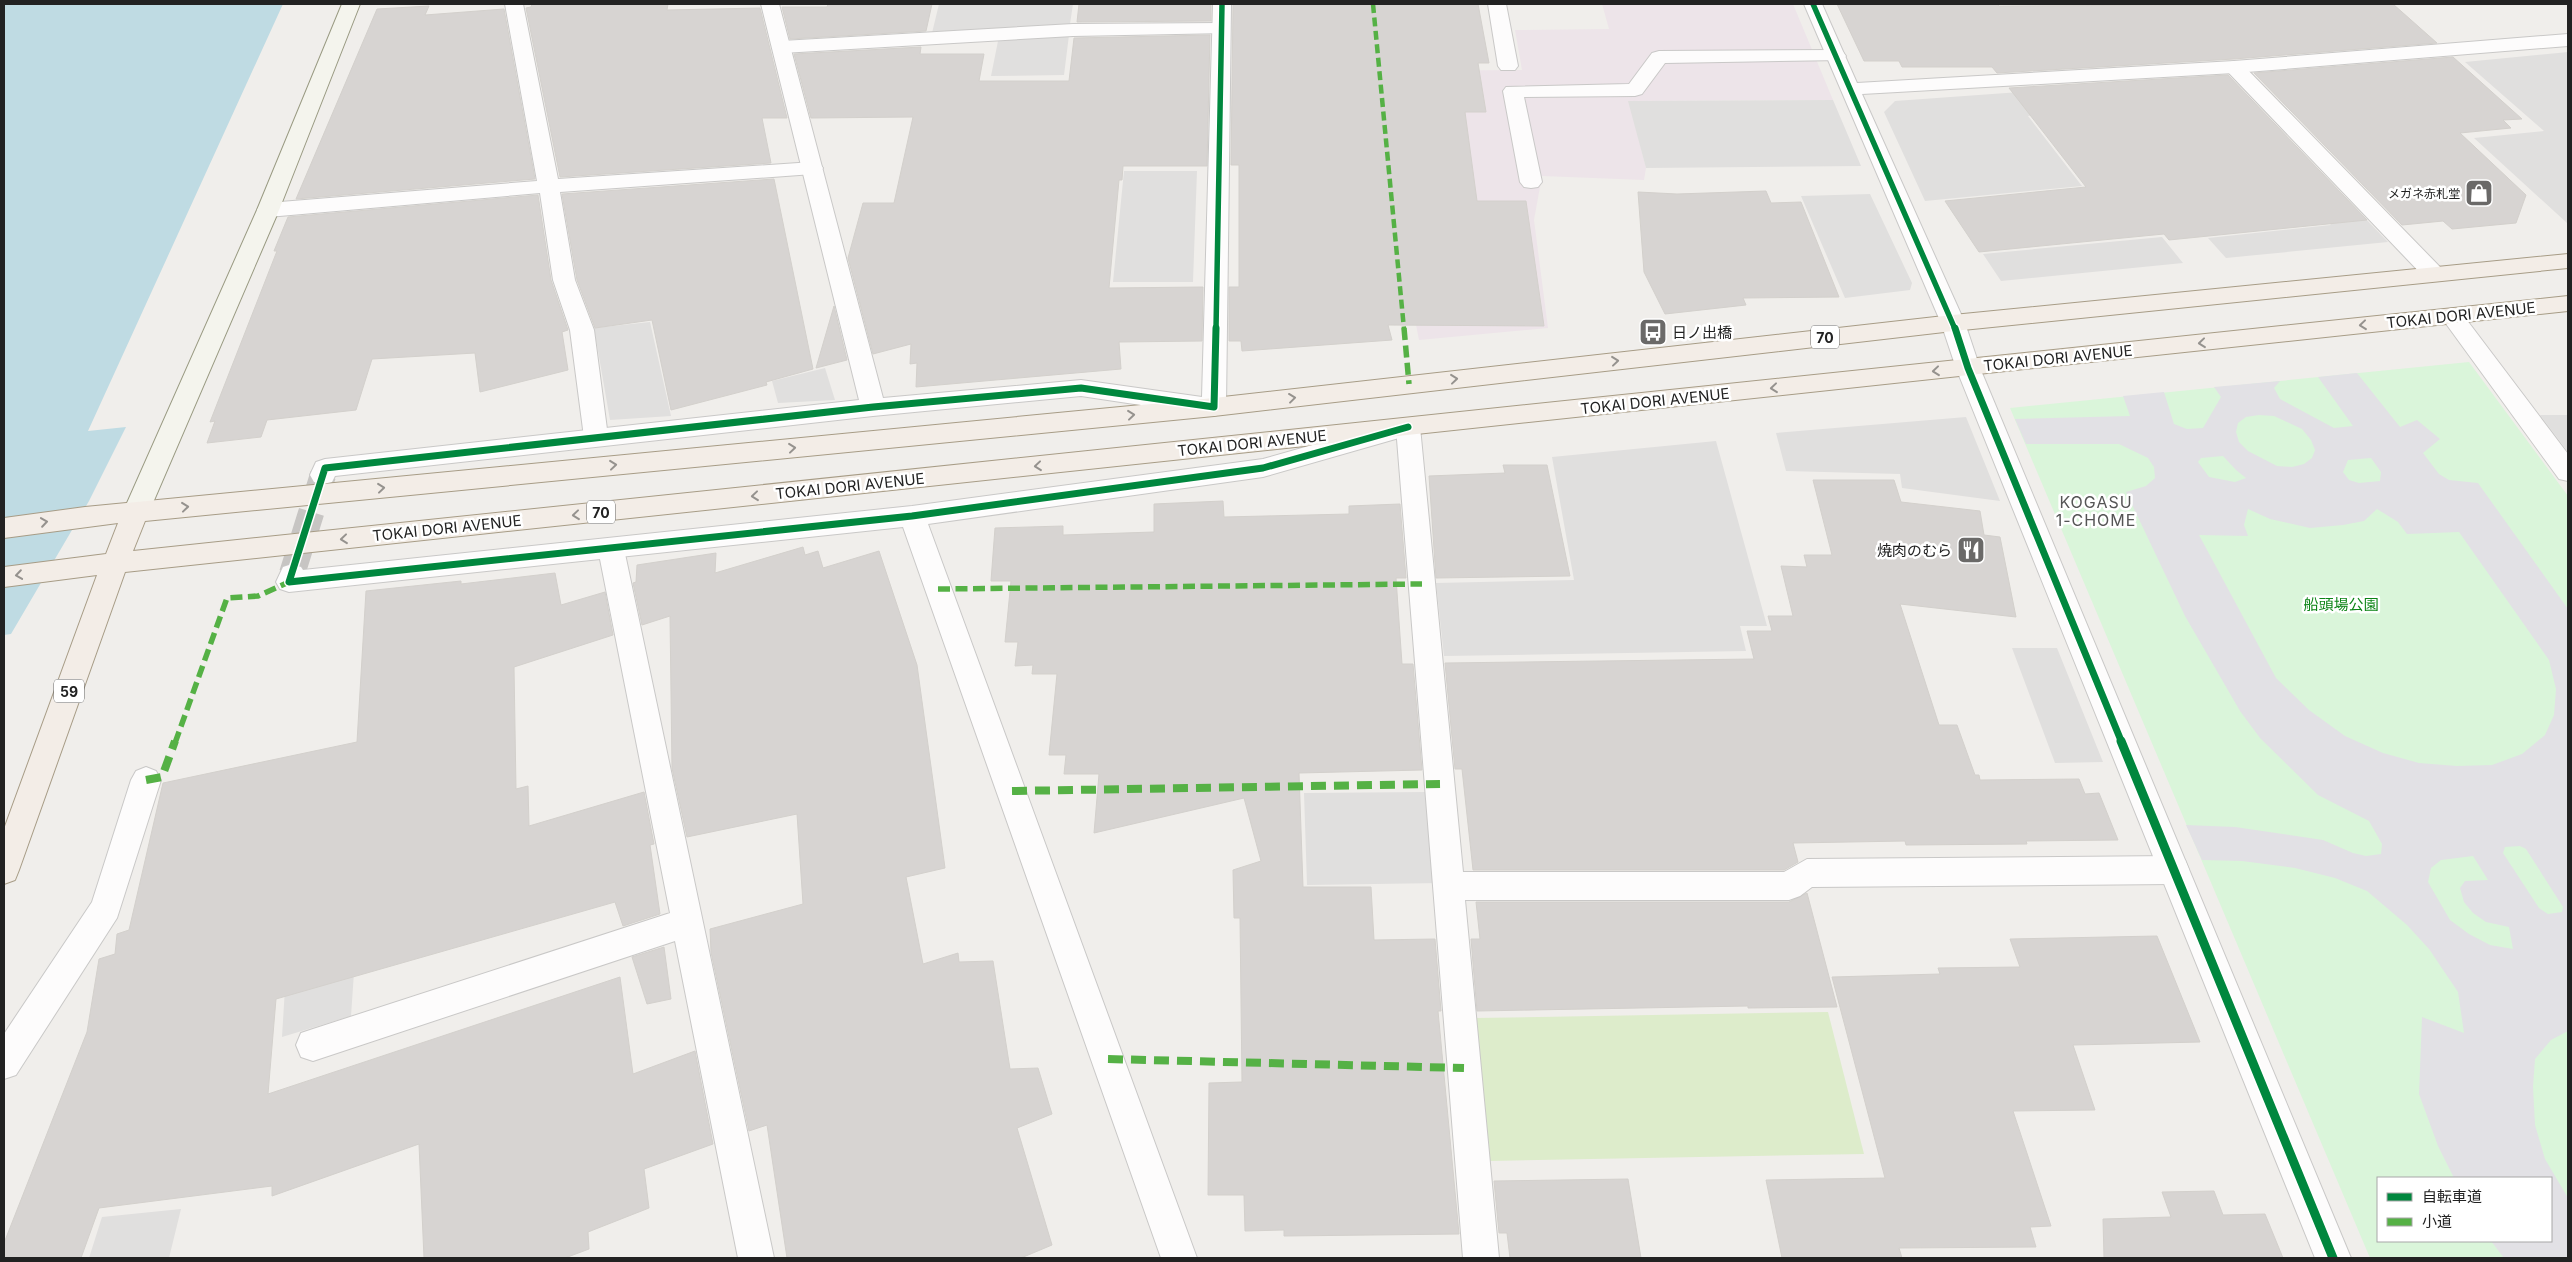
<svg xmlns="http://www.w3.org/2000/svg" width="2572" height="1262" viewBox="0 0 2572 1262" font-family="Inter,'Noto Sans JP',sans-serif">
<style>
.industrial{fill:#ede4e9}
.grass{fill:#ddeccb}
.park{fill:#daf5da;fill-rule:evenodd}
.parking{fill:#e0dfde}
.plaza{fill:#e2e1e5;fill-rule:evenodd}
.water{fill:#bfdbe3}
.building{fill:#d7d4d2;stroke:#d3d0cc}
.lines{fill:none;stroke-linecap:round;stroke-linejoin:round}
.street-tunnel{stroke:#c7c5c3;stroke-width:26;stroke-dasharray:26 13;stroke-linecap:butt}
.lane-casing{stroke:#c9c8c7;stroke-width:2}
.street-casing{stroke:#c9c8c7;stroke-width:2}
.secondary-casing{stroke:#999a82;stroke-width:2}
.primary-casing{stroke:#a79c86;stroke-width:2}
.lane{fill:#fdfcfc;fill-rule:evenodd}
.street{fill:#fdfcfc;fill-rule:evenodd}
.secondary{fill:#f4f4ed;fill-rule:evenodd}
.primary{fill:#f3ede7;fill-rule:evenodd}
.quiet-far2{stroke:#55b145;stroke-width:4.5;stroke-dasharray:9 4.5;stroke-linecap:butt}
.quiet-far1{stroke:#55b145;stroke-width:5.5;stroke-dasharray:12 5.5;stroke-linecap:butt}
.quiet{stroke:#55b145;stroke-width:8;stroke-dasharray:15 8;stroke-linecap:butt}
.cycleway-far2-casing{stroke:#fff;stroke-width:8}
.cycleway-far1-casing{stroke:#fff;stroke-width:10}
.cycleway-casing{stroke:#fff;stroke-width:12}
.cycleway-far2{stroke:#00873e;stroke-width:5.5}
.cycleway-far1{stroke:#00873e;stroke-width:7}
.cycleway{stroke:#00873e;stroke-width:9}
.oneway{stroke:#95928e}
.labels{text-anchor:middle;dominant-baseline:central;stroke-width:5;stroke-linejoin:round;paint-order:stroke}
.far-poi-label{font-size:12px;fill:#222;stroke:#fff;text-anchor:end}
.shield{fill:#fff;stroke:#646464;stroke-width:1}
.shield-label{font-size:14px;font-weight:bold;fill:#222}
.street-label{font-size:15px;fill:#222;stroke:#fff}
.poi-label{font-size:15px;fill:#222;stroke:#fff;text-anchor:start}
.park-label{font-size:15px;fill:#0c8416;stroke:#fff}
.neighbourhood-label{font-size:16px;letter-spacing:1px;fill:#555;stroke:#fff}
</style>
<rect width="100%" height="100%" fill="#f0eeeb"/>
<path class="industrial" d="M1602,4H1793L1833,100L1629,101L1646,168L1644,180L1542,176L1534,220L1548,328L1419,340L1409,289L1388,71L1522,70L1515,30L1609,29Z"/>
<path class="grass" d="M1828,1012L1864,1154L1490,1161L1475,1018Z"/>
<path class="park" d="M2469,362L2568,496V1258H2370L2010,408ZM2378,1178H2551V1241H2378Z"/>
<path class="parking" d="M939,4H1073L1070,24L932,33Z
M1069,35L1064,75L991,76L998,41Z
M2568,52V223H2567L2474,138L2544,131L2465,62Z
M2217,78L2235,83L2388,242L2226,258L2208,238L2331,225L2270,160L2177,103L2028,116L2082,186L1925,201L1884,112L1895,101Z
M1833,100L1861,166L1646,168L1628,101Z
M1124,171H1197L1193,282H1113Z
M1870,194L1912,283L1910,290L1845,298L1801,196Z
M2162,237L2183,263L2001,281L1983,254Z
M650,322L671,416L610,420L594,328Z
M825,368L835,400L778,403L772,381Z
M2540,415H2568V452Z
M1966,417L2000,501L1902,488L1900,474L1786,471L1776,433Z
M1716,441L1767,626H1740L1746,651L1444,656L1436,583L1574,580L1552,457Z
M2012,648H2057L2103,762L2055,763Z
M1427,792L1442,883L1307,885L1304,793Z
M355,958L351,1016L282,1037L285,988Z
M181,1209L169,1258H89L102,1217Z"/>
<path class="plaza" d="M2357,373L2400,427L2417,420L2440,439L2423,453L2439,474L2449,480L2478,483L2568,609V1031L2551,1040L2535,1059L2533,1087L2535,1125L2545,1159L2568,1198V1258H2504L2491,1241H2551V1178H2454L2438,1146L2419,1094L2422,1017L2464,1033L2458,992L2429,949L2407,925L2367,891L2335,878L2295,868L2242,861L2202,860L2186,825L2235,827L2323,840L2353,853L2366,856L2381,854L2382,844L2369,821L2318,795L2260,738L2240,711L2185,616L2126,492L2146,486L2155,478L2154,467L2148,458L2119,444H2026L2015,419L2130,416L2123,396L2164,392L2174,424L2187,429L2203,428L2221,397L2214,387L2280,381L2274,388L2280,399L2334,428L2353,426L2318,377ZM2259,415L2274,416L2302,429L2311,440L2315,450L2312,458L2304,464L2292,467L2277,466L2248,451L2239,442L2236,432L2238,423L2246,417ZM2223,456L2236,470L2246,478L2235,482L2209,477L2198,462L2201,458ZM2371,458L2381,472L2380,481L2359,483L2349,480L2343,472L2348,460ZM2248,509L2270,519L2310,528L2343,525L2364,521L2377,509L2398,522L2407,534L2459,532L2549,660L2556,689L2554,715L2545,735L2522,754L2492,765L2457,766L2419,763L2383,753L2345,736L2309,710L2276,678L2199,535L2248,536L2244,525ZM2520,846L2526,849L2563,907L2562,912L2548,914L2539,908L2503,853L2505,847ZM2473,856L2488,880L2465,881L2460,888L2464,902L2473,913L2486,922L2509,927L2513,949L2490,945L2469,934L2450,920L2428,882L2431,868L2441,860Z"/>
<path class="water" d="M4,4H283L88,431L126,427L89,501L11,634L4,635Z"/>
<path class="building" d="M532,4H668L667,10L760,8L787,118H762L771,163L560,177L526,8L531,7Z
M828,4H932L926,31L790,39L782,7H827Z
M1079,4H1211V21L1077,22Z
M1233,4H1478L1489,63H1478L1486,112H1465L1477,201H1526L1544,326L1388,325L1392,340L1242,351L1241,341H1229V287H1239V165H1231Z
M1837,4H1997L1999,6L2393,4L2437,43L2234,59L1997,73L1992,67H1902L1899,61H1864Z
M429,6L425,15L504,9L535,179L296,199L377,9Z
M1210,35L1207,166H1123L1122,180H1119L1109,288L1203,287L1202,341L1119,342L1121,369L916,387L917,363L910,364L911,344L873,354L848,258L863,203H894L913,117L811,118L794,54L921,47L920,54H984L979,81H1069L1074,38Z
M2453,57L2522,119L2503,120L2511,128L2460,133L2526,195L2516,223L2452,229L2443,221L2402,225L2254,73Z
M2228,75L2367,220L2169,240L2164,234L1979,252L1945,201L2086,187L2009,88Z
M774,179L813,369L766,382L767,385L671,410L652,320L595,328L577,280L562,194Z
M1766,191L1771,203L1801,202L1839,297L1743,298L1746,305L1665,314L1644,272L1638,192L1677,194Z
M538,195L551,280L568,330L562,332L568,370L480,392L475,353L372,359L356,410L267,420L261,437L207,443L215,421L210,422L277,251H274L288,217Z
M834,306L847,360L816,368Z
M1503,465H1547L1570,576L1436,578L1429,476L1505,473Z
M1813,480H1894L1901,502L1980,511L1984,535L2000,537L2016,617L1900,604L1939,725H1957L1975,775H1979L1980,780L2079,779L2085,794L2099,793L2118,840L2026,841L2027,844L1906,845L1905,841L1793,843L1798,862L1784,870H1473L1462,769H1455L1445,663L1754,659L1747,631H1772L1768,616H1793L1781,566L1807,567L1804,555H1832Z
M1223,501L1224,517L1349,514V506L1400,504L1406,578H1396L1402,664H1413L1422,770L1299,773L1303,887H1371L1374,940L1435,939L1441,1011H1438L1459,1234L1284,1236V1230L1245,1231L1244,1195H1208L1209,1083L1242,1082L1240,918H1234L1233,870L1261,861L1244,798L1094,833L1099,774H1064L1066,755H1049L1057,674H1032L1033,665L1015,666L1018,642H1005L1011,581H991L995,528L1063,526V535L1154,532V504Z
M803,547L805,555L818,551L823,568L879,551L917,665L945,868L906,877L923,964L958,953L959,962L993,961L1010,1069L1038,1068L1052,1114L1017,1128L1052,1245L1021,1258H787L767,1125L749,1131L711,952L710,929L803,904L797,814L687,837L672,768L670,616L642,625L633,583L636,582L637,565L716,553L715,573Z
M555,573L561,605L605,592L613,635L514,667L516,789L528,786L529,826L644,792L654,844L650,845L660,914L623,926L615,902L276,999L268,1094L620,977L633,1074L695,1051L713,1144L644,1169L649,1208L588,1232L589,1249L565,1258H424L419,1144L272,1196V1186L99,1208L81,1258H4V1243L87,1032L99,959L115,954L117,934L129,930L163,783L357,742L366,591L461,581V584Z
M1807,893L1837,1007L1748,1008V1006L1477,1011L1471,939H1480L1476,902H1789Z
M2157,936L2200,1042L2073,1045L2095,1110L2013,1111L2051,1226L2030,1227L2036,1247L1899,1248L1902,1258H1782L1766,1180L1885,1178L1832,977L1940,974L1938,968L2020,967L2010,939Z
M664,947L671,999L647,1004L632,957Z
M1628,1179L1641,1258H1510L1507,1233H1499L1494,1181Z
M2214,1191L2223,1215L2265,1214L2283,1258H2104L2103,1219L2171,1217L2162,1192Z"/>
<g class="lines">
<path class="street-tunnel" d="M292,574L323,475"/>
<defs>
<path id="lane" d="M505,4H523L558,179L813,162L820,164L823,168L820,172L813,174L560,192L575,280L594,330L608,437L605,443L596,446L587,443L584,437L570,330L553,280L540,193L268,217L260,215L257,210L260,205L268,203L537,181Z
M1488,4H1506L1518,66L1515,70H1501L1498,66Z
M1221,23L1228,25L1230,29L1228,33L1073,36L782,53L775,51L772,47L775,43L782,41L1073,24Z
M1836,50L1843,52L1846,56L1843,60L1665,63L1642,94L1635,96L1524,97L1542,182L1538,187L1531,188L1524,187L1520,182L1503,91L1506,87L1629,84L1652,53L1659,51Z
M2234,61L2241,63L2442,269L2445,274L2442,279L2434,281L2426,279L2227,71L2224,67L2227,63Z
M1408,418L1417,421L1420,427L1463,872H1784L1807,859L2174,856L2185,860L2189,870L2185,880L2174,884L1812,887L1800,896L1789,900H1465L1499,1258H1463L1396,427L1399,421Z
M611,539L620,542L624,549L774,1258H738L675,941L313,1061L301,1057L296,1045L301,1033L313,1029L670,913L598,549L602,542Z
M146,767L156,771L161,780L117,918L16,1075L4,1079V1034L92,902L131,780L136,771Z"/>
<path id="street" d="M761,4H779L883,398L1081,380L1202,397L1213,4H1231L1226,407L1223,413L1214,416L1081,396L873,416L335,476L332,482L323,484L314,482L310,475L316,462L325,459L859,400Z
M1804,4H1822L1857,83L2234,61L2568,34V46L2234,73L1862,94L1965,323L1980,368L2351,1258H2315L1956,368L1941,323Z
M2452,308L2460,311L2568,454V481L2559,479L2444,321L2441,316L2444,311Z
M1397,421L1406,424L1409,430L1406,436L1263,477L928,524L1197,1258H1161L903,527L289,592L280,589L276,582L283,567L292,564L301,567L303,570L912,506L1263,459Z"/>
<path id="secondary" d="M342,4H360L279,210L149,512L145,519L136,522L127,519L123,512L257,210Z"/>
<path id="primary" d="M2568,254V268L1953,331L1214,416L145,521L133,551L2568,296V311L125,572L19,870L15,880L4,884V829L97,575L4,587V567L106,554L118,523L4,538V518L85,507L1214,398L1953,315Z"/>
</defs>
<use href="#lane" class="lane-casing"/>
<use href="#street" class="street-casing"/>
<use href="#secondary" class="secondary-casing"/>
<use href="#primary" class="primary-casing"/>
<use href="#lane" class="lane"/>
<use href="#street" class="street"/>
<use href="#secondary" class="secondary"/>
<use href="#primary" class="primary"/>
<path class="quiet-far2" d="M1373,4L1404,329"/>
<path class="quiet-far1" d="M1404,328L1409,384
M938,589L1422,584
M175,743L227,598L258,596L289,582"/>
<path class="quiet" d="M146,780L162,777L175,741
M1012,791L1440,784
M1108,1059L1464,1068"/>
<defs>
<path id="cycleway-far2" d="M1813,4L1955,329
M1216,329L1222,4"/>
<path id="cycleway-far1" d="M1216,328L1214,407L1081,388L873,407L325,468L289,582L912,516L1263,468L1408,427
M1955,328L1968,368L2122,743"/>
<path id="cycleway" d="M2121,741L2333,1258"/>
</defs>
<use href="#cycleway-far2" class="cycleway-far2-casing"/>
<use href="#cycleway-far1" class="cycleway-far1-casing"/>
<use href="#cycleway" class="cycleway-casing"/>
<use href="#cycleway-far2" class="cycleway-far2"/>
<use href="#cycleway-far1" class="cycleway-far1"/>
<use href="#cycleway" class="cycleway"/>
</g>
<defs><path id="oneway-chevron" d="M-2-3.5L2.5 0L-2 3.5" fill="none" stroke-width="1.6" stroke-linecap="round" stroke-linejoin="round" transform="scale(1.25)"/></defs>
<g class="oneway">
<use href="#oneway-chevron" transform="translate(2363 325) rotate(174)"/>
<use href="#oneway-chevron" transform="translate(2202 343) rotate(174)"/>
<use href="#oneway-chevron" transform="translate(1615 361) rotate(-6)"/>
<use href="#oneway-chevron" transform="translate(1936 371) rotate(174)"/>
<use href="#oneway-chevron" transform="translate(1454 379) rotate(-6)"/>
<use href="#oneway-chevron" transform="translate(1774 388) rotate(174)"/>
<use href="#oneway-chevron" transform="translate(1292 398) rotate(-7)"/>
<use href="#oneway-chevron" transform="translate(1131 415) rotate(-6)"/>
<use href="#oneway-chevron" transform="translate(792 448) rotate(-6)"/>
<use href="#oneway-chevron" transform="translate(613 465) rotate(-6)"/>
<use href="#oneway-chevron" transform="translate(1038 466) rotate(174)"/>
<use href="#oneway-chevron" transform="translate(381 488) rotate(-6)"/>
<use href="#oneway-chevron" transform="translate(755 496) rotate(174)"/>
<use href="#oneway-chevron" transform="translate(185 507) rotate(-6)"/>
<use href="#oneway-chevron" transform="translate(576 515) rotate(174)"/>
<use href="#oneway-chevron" transform="translate(44 522) rotate(-8)"/>
<use href="#oneway-chevron" transform="translate(344 539) rotate(174)"/>
<use href="#oneway-chevron" transform="translate(19 575) rotate(172)"/>
</g>
<defs>
<symbol id="shop-square" viewBox="-11 -11 22 22"><rect x="-9" y="-9" width="18" height="18" rx="4" fill="#6a6968" stroke="#fff"/><path d="M-5-2.5h2.3a2.7 3.5 0 0 1 5.4 0H5L5.5 6h-11ZM-1.5-2.5h3a1.5 2.3 0 0 0-3 0Z" fill="#fff"/></symbol>
<symbol id="bus-square" viewBox="-11 -11 22 22"><rect x="-9" y="-9" width="18" height="18" rx="4" fill="#6a6968" stroke="#fff"/><path d="M-5-6H5V4H4V6H2V4H-2V6H-4V4H-5ZM-3.5-4V0h7V-4ZM-3.5 1.2v1.5H-2V1.2ZM2 1.2v1.5H3.5V1.2Z" fill="#fff"/></symbol>
<symbol id="restaurant-square" viewBox="-11 -11 22 22"><rect x="-9" y="-9" width="18" height="18" rx="4" fill="#6a6968" stroke="#fff"/><path d="M-5-6h1v4h1v-4h1v4h1v-4h1v5L-1.5 .5V6h-2V.5L-5-1ZM5-6V6H3V1.5H1.5Q1.5-4 5-6Z" fill="#fff"/></symbol>
</defs>
<g fill-rule="evenodd">
<use href="#shop-square" x="2463" y="177" width="32" height="32"/>
<use href="#bus-square" x="1637" y="316" width="32" height="32"/>
<use href="#restaurant-square" x="1955" y="534" width="32" height="32"/>
</g>
<g class="labels">
<g class="far-poi-label">
<text x="2460" y="193">メガネ赤札堂</text>
</g>
<g class="shield">
<rect x="1811" y="325.5" width="28" height="23" rx="4"/>
<rect x="587" y="500.5" width="28" height="23" rx="4"/>
<rect x="54" y="679.5" width="30" height="23" rx="4"/>
</g>
<g class="shield-label">
<text x="1825" y="337">70</text>
<text x="601" y="512">70</text>
<text x="69" y="691">59</text>
</g>
<g class="street-label">
<text transform="translate(2461 315) rotate(-6)">TOKAI DORI AVENUE</text>
<text transform="translate(2058 358) rotate(-6)">TOKAI DORI AVENUE</text>
<text transform="translate(1655 401) rotate(-6)">TOKAI DORI AVENUE</text>
<text transform="translate(1252 443) rotate(-6)">TOKAI DORI AVENUE</text>
<text transform="translate(850 486) rotate(-6)">TOKAI DORI AVENUE</text>
<text transform="translate(447 528) rotate(-6)">TOKAI DORI AVENUE</text>
</g>
<g class="poi-label">
<text x="1672" y="332">日ノ出橋</text>
<text x="1952" y="550" text-anchor="end">焼肉のむら</text>
</g>
<g class="park-label">
<text x="2341" y="604">船頭場公園</text>
</g>
<g class="neighbourhood-label">
<text x="2096" y="502">KOGASU<tspan x="2096" dy="18">1-CHOME</tspan></text>
</g>
</g>
<rect width="2572" height="1262" fill="none" stroke="#222222" stroke-width="10"/>
<rect x="2377" y="1177" width="175" height="65" fill="#ffffff" stroke="#a7a7a7"/>
<rect x="2387" y="1193" width="25" height="8" fill="#00873e" stroke="#a7a7a7"/>
<text x="2422" y="1202" font-size="15" fill="#222222">自転車道</text>
<rect x="2387" y="1218" width="25" height="8" fill="#55b145" stroke="#a7a7a7"/>
<text x="2422" y="1227" font-size="15" fill="#222222">小道</text>
</svg>
